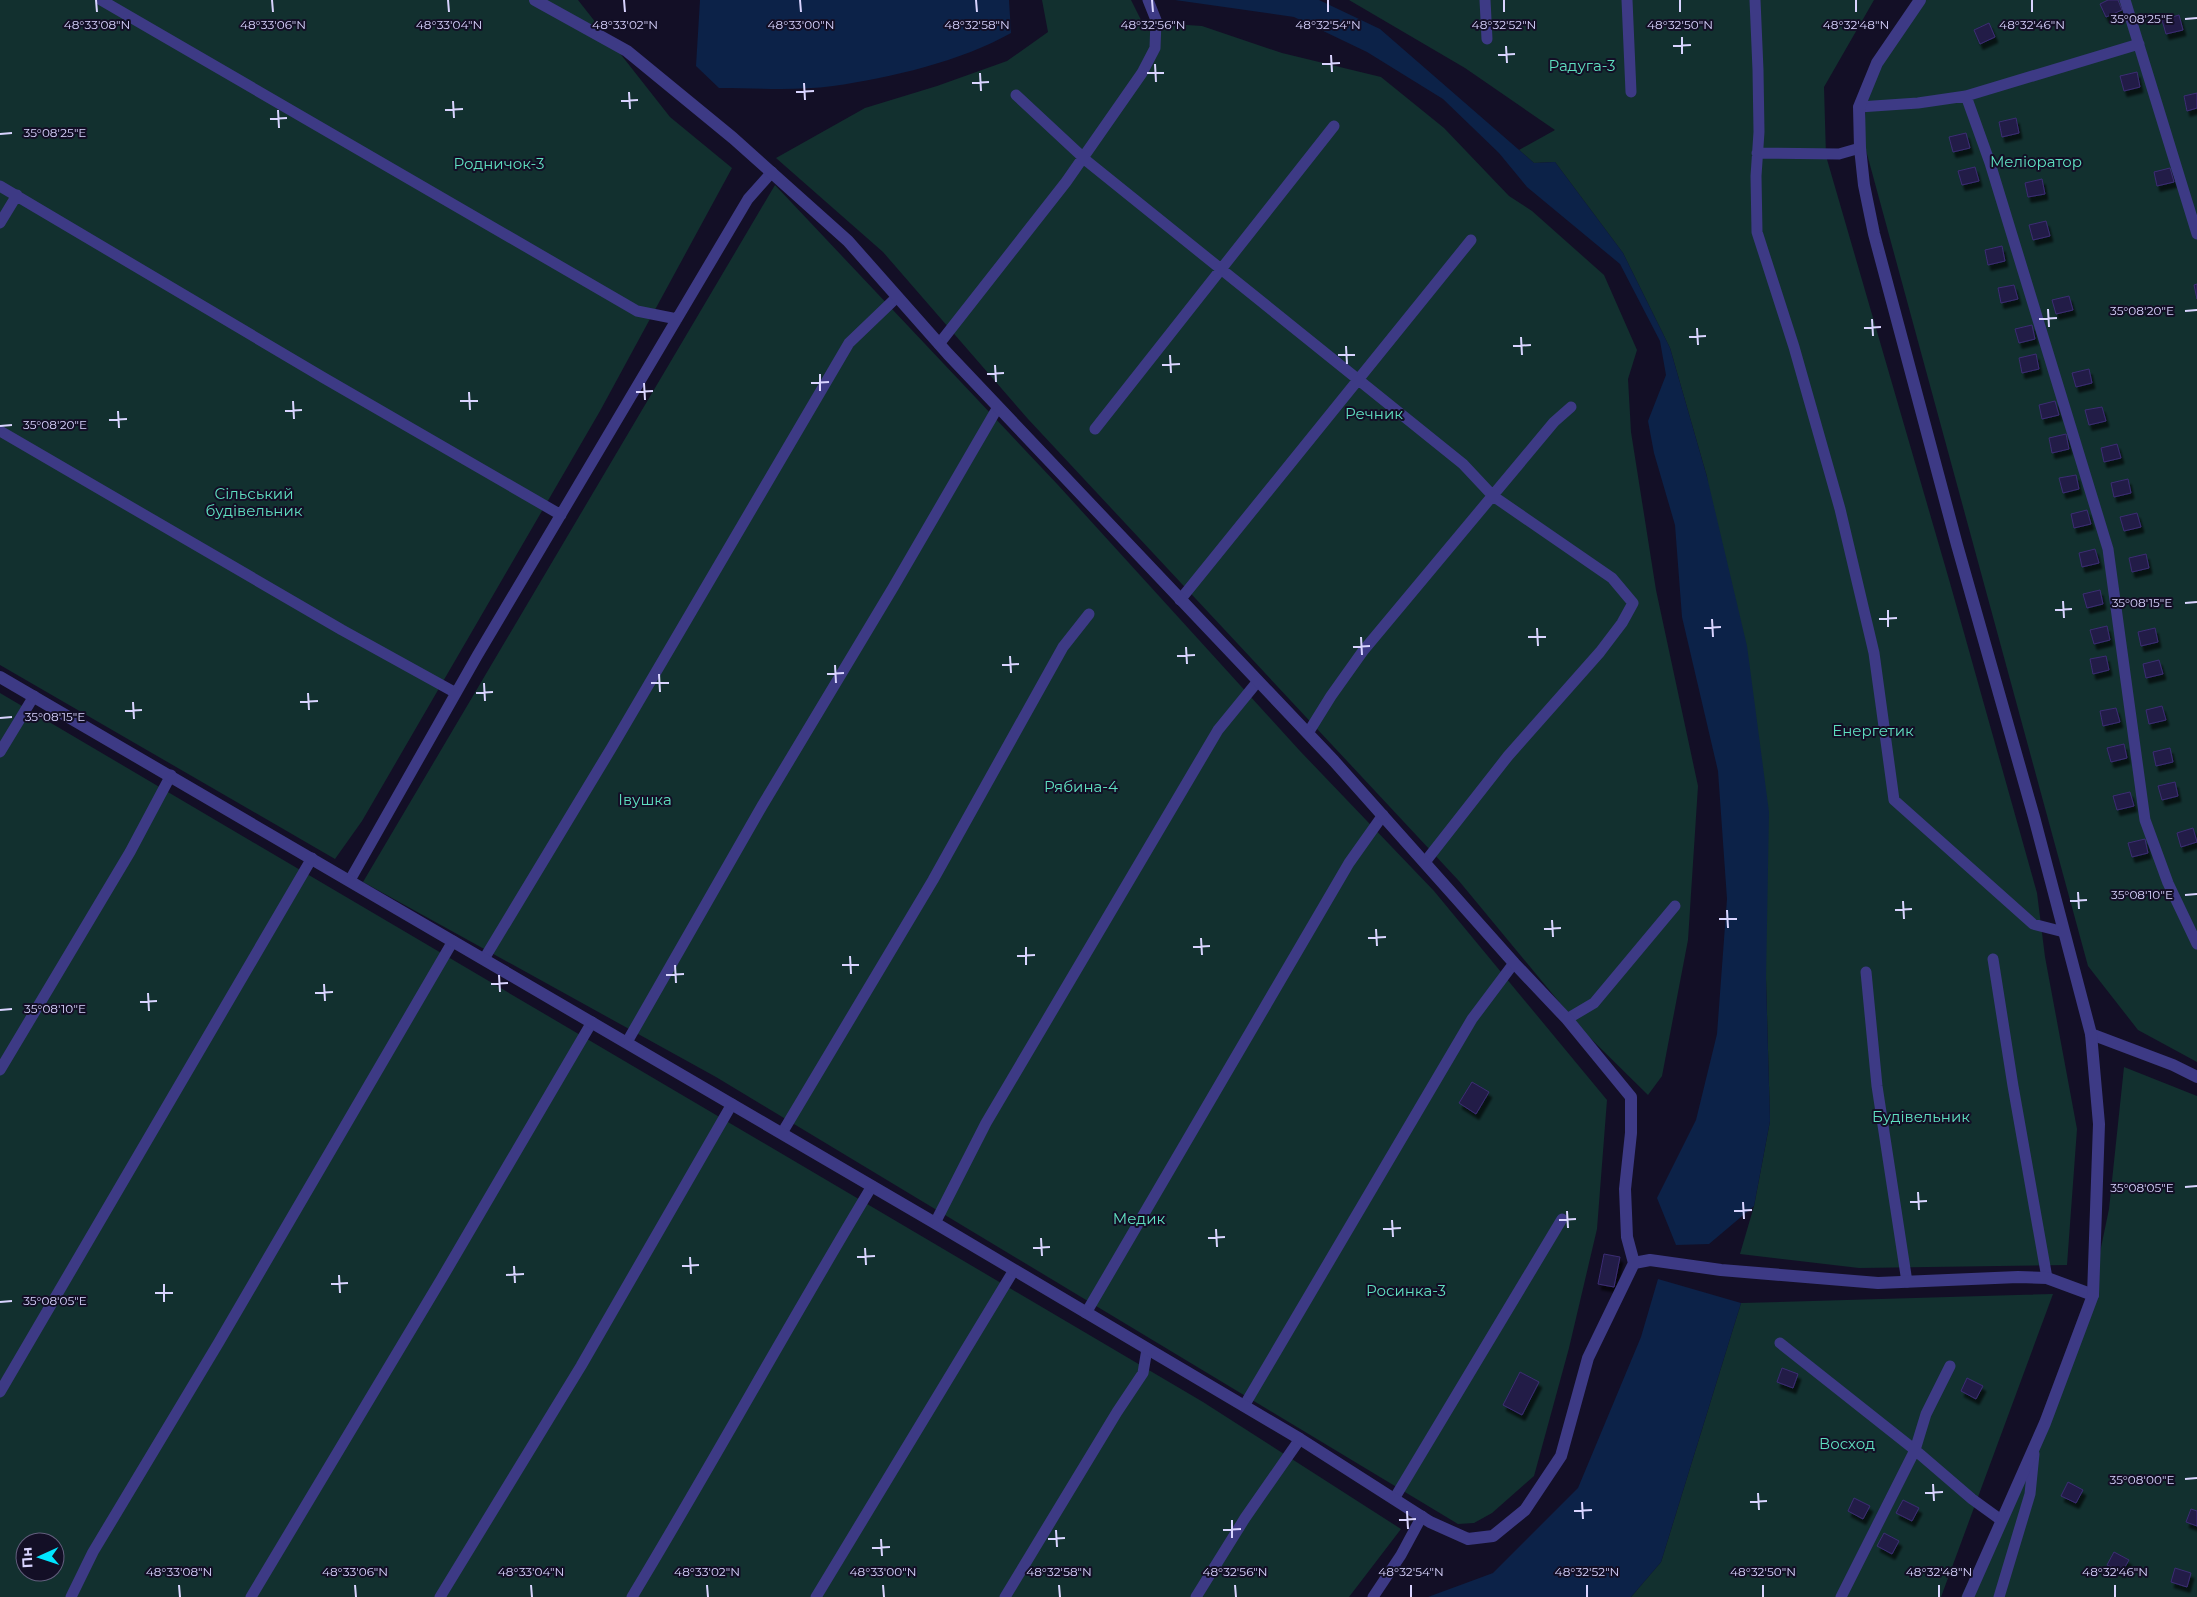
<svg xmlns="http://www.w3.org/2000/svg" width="2197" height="1597" viewBox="0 0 2197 1597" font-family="Montserrat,sans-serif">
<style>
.green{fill:#12302f;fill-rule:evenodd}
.water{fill:#0c2248}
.building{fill:#241b47;stroke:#3b2d73;filter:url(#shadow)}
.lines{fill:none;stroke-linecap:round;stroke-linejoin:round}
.service{stroke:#3d3a85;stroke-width:11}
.minor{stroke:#3d3a85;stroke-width:12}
.tertiary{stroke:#3d3a85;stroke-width:12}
.ticks{fill:none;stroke:#d9d4ff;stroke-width:2}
.labels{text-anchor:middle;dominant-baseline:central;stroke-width:4;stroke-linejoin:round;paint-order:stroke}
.park-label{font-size:15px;fill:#5fe0c0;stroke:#130f26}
.ticks-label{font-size:12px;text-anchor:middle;fill:#d9d4ff;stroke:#130f26;stroke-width:4;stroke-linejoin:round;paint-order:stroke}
</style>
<defs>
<filter id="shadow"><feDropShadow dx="3" dy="5.5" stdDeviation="1" flood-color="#0009"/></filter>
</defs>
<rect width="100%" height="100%" fill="#130f26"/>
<path class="green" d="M0,0H578L670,117L732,168L600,411L362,821L335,859L0,665Z
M1042,0H1131L1142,22L1202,26L1282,53L1381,77L1444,128L1509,196L1532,211L1604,275L1637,350L1628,379L1631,432L1656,590L1698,786L1688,940L1662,1076L1648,1095L1584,1032L1459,881L1028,419L883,252L776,158L865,108L937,86L1007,61L1048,32Z
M1349,0H1874L1824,87L1826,156L1950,583L2037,893L2045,957L2077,1129L2067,1265L1859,1268L1740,1254L1754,1206L1770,1121L1766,979L1707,477L1670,348L1623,253L1555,162L1534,163L1519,150L1555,130L1465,68Z
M1914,0H2197V1062L2138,1030L2088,966L1864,143L1867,72Z
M775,185L1058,485L1300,751L1434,891L1607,1100L1597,1229L1569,1348L1534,1476L1492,1513L1474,1523L1458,1524L716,1077L363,882Z
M0,693L1203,1402L1401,1529L1349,1597H0ZM25,1542H55V1572H25Z
M2124,1067L2197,1096V1597H1961L2082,1339L2109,1209Z
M2053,1294L1941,1597H1631L1661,1562L1741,1303Z"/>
<path class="water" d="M700,0H1009L1011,33C962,61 890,78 833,86C796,91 756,88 719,88L696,66Z
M1175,0H1319L1380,29L1534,163L1555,162L1623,253L1670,348L1707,477L1747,646L1769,812L1766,979L1770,1121L1754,1206L1709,1244L1676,1245L1657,1198L1696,1120L1717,1034L1727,899L1718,771L1682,617L1675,525L1654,453L1648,421L1666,375L1660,341L1620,264L1527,187L1499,153L1443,99L1367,52L1294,17Z
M1658,1279L1741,1303L1661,1562L1631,1597H1428L1493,1573L1578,1488L1641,1337Z"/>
<path class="building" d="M2108,0H2118L2122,10L2106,17L2100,4Z
M2179,15L2183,30L2166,34L2162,20Z
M1989,23L1995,37L1980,44L1974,30Z
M2137,72L2140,87L2124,91L2120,76Z
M2197,93V108L2187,111L2184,96Z
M2016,118L2019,133L2002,137L1999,122Z
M1966,133L1970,148L1953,152L1949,137Z
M1975,167L1979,181L1962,185L1958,171Z
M2170,168L2174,182L2157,186L2154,172Z
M2042,179L2045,194L2028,197L2025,183Z
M2046,221L2050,236L2033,240L2029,225Z
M2002,246L2005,261L1988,265L1985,250Z
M2197,284V299L2194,285Z
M2014,285L2018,299L2001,303L1998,288Z
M2069,296L2073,310L2056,314L2052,300Z
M2032,325L2035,339L2019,343L2015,329Z
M2036,354L2039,369L2022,373L2019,358Z
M2089,369L2092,383L2076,387L2072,373Z
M2055,401L2059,415L2042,419L2039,405Z
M2102,407L2106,421L2089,425L2085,410Z
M2066,434L2069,449L2052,453L2049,438Z
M2117,444L2121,458L2104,462L2101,448Z
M2076,475L2079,489L2063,493L2059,478Z
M2128,479L2131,493L2114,497L2111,483Z
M2087,510L2091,524L2074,528L2071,514Z
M2137,513L2141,527L2124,531L2120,517Z
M2095,549L2099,563L2082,567L2079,553Z
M2146,554L2149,568L2132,572L2129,558Z
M2100,590L2103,604L2087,608L2083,594Z
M2107,626L2110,640L2094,644L2090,630Z
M2155,628L2158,642L2141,646L2138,632Z
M2106,656L2109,670L2093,674L2090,659Z
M2159,660L2163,674L2146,678L2143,664Z
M2162,706L2166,720L2149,724L2146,710Z
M2116,708L2120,722L2103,726L2100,711Z
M2124,744L2127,758L2111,762L2107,748Z
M2170,748L2173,762L2156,766L2153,752Z
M2175,782L2178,796L2162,800L2158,786Z
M2130,792L2134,806L2117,810L2113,796Z
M2193,828L2197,842L2181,847L2177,833Z
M2145,839L2148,853L2132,857L2128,843Z
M1472,1082L1489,1092L1476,1114L1459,1103Z
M1604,1254L1620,1257L1614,1287L1598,1284Z
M1782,1368L1798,1374L1793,1388L1777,1382Z
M1520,1372L1539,1382L1522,1415L1503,1405Z
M1967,1378L1983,1386L1976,1399L1961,1391Z
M2068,1482L2083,1490L2076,1503L2061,1496Z
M1854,1498L1870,1506L1863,1519L1848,1511Z
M1903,1500L1919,1508L1912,1521L1896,1513Z
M2191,1509L2197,1511V1526L2186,1522Z
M1884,1533L1899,1541L1892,1554L1877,1546Z
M2114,1552L2129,1560L2122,1572L2107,1565Z
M2175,1568L2191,1573L2187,1587L2171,1582Z"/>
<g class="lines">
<path class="service" d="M101,0L637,311L677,319
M1485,0L1487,39
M1627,0L1631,92
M1755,0L1758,70L1759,132L1756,176L1757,232L1794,347L1840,509L1874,653L1894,800L2033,924L2064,932
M2125,0L2197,234
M1016,95L1088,162L1463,464L1493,496L1612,578L1633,603L1622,623L1600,652L1508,756L1425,862
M1966,96L1990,163L2108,549L2145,820L2168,883L2197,944
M1859,107L1918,103L1966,96L2139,44
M1757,153L1839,154L1860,148
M0,186L324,378L561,515
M0,223L17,195
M939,344L1066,182L1142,73L1155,48L1156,20L1148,0
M1095,429L1334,126
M0,431L342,630L456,693
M1180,600L1471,240
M1308,733L1331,696L1363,651L1554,422L1571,407
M0,752L34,696
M350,880L477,656L748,199L772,172
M484,959L612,747L849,343L897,297
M1993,959L2013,1086L2047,1278
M1866,972L1877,1086L1907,1282
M1567,1019L1594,1003L1675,906
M627,1042L762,806L894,586L998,407
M0,1070L130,852L171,775
M782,1133L933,880L1063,647L1089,614
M935,1223L986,1123L1218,730L1258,681
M1086,1313L1349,863L1383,815
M1780,1343L1915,1450L1972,1499L2001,1520
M0,1392L312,858
M1244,1406L1472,1019L1514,963
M1394,1499L1562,1219
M71,1597L93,1552L219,1342L453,941
M251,1597L442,1278L592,1022
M440,1597L581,1366L732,1104
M632,1597C714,1461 790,1322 872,1186
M816,1597L1014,1270
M1005,1597L1117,1412L1143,1373L1147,1349
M1196,1597L1245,1518L1300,1439
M1373,1597L1401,1555L1422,1516
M1841,1597L1915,1450L1926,1414L1950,1366
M1999,1597L2030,1494L2034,1454"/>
<path class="minor" d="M0,677L935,1223L1300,1439L1430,1522L1468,1539L1493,1536L1525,1510L1561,1456L1588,1358L1634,1263L1627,1237L1625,1189L1631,1133V1097L1567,1019L1514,963L1334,761L948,354L848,241L733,138L627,51L535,0
M2091,1034L2173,1065L2197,1077
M1634,1263L1650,1260L1721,1270L1878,1283L2018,1277L2047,1278L2093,1295"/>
<path class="tertiary" d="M1920,0L1877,63L1859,107L1860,148L1864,185L1874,234L1957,545L2034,817L2091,1034L2099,1124L2093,1295L2045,1423L1968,1597"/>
</g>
<path class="ticks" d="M96,0L97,12M272,0L273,12M448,0L449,12M624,0L625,12M800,0L801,12M976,0L977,12M1152,0L1153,12M1328,0V12M1504,0V12M1680,0V12M1856,0V12M2032,0V12M2185,19L2197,18M1682,37V54M1506,46L1507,63M1673,46L1691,45M1331,55L1332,72M1498,55L1515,54M1155,64L1156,82M1322,64L1340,63M980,73L981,91M1147,73H1164M804,83L805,100M972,83L989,82M629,92L630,109M796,92L814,91M453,101L454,118M621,101L638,100M278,110L279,128M445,110L463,109M270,119L287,118M0,134L12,133M2048,309L2049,327M2185,311L2197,310M1872,319L1873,336M2039,319L2057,318M1697,328L1698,345M1864,328L1881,327M1521,337L1522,355M1689,337L1706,336M1346,346L1347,364M1513,346L1531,345M1170,355L1171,373M1338,355H1355M995,365L996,382M1162,365L1180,364M820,374V391M987,374L1004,373M644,383L645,400M811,383L829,382M469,392L470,410M636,392L653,391M293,401L294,419M460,401H478M118,411L119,428M285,411L302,410M109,420L127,419M0,426L12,425M2063,601L2064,618M2185,603L2197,602M1888,610V627M2055,610L2072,609M1712,619L1713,637M1879,619L1897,618M1537,628L1538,646M1704,628L1721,627M1361,637L1362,655M1528,637H1546M1186,647L1187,664M1353,647L1370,646M1010,656L1011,673M1177,656L1195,655M835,665L836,683M1002,665L1019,664M659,674L660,692M827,674L844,673M484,683L485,701M651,683H669M308,693L309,710M476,693L493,692M133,702L134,719M300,702L318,701M125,711L142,710M0,718L12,717M2078,892L2079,909M2185,895L2197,894M1903,901L1904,919M2070,901L2087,900M1727,910L1728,928M1895,910L1912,909M1719,919H1737M1552,920L1553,937M1376,929L1377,946M1544,929L1561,928M1201,938L1202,955M1368,938L1386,937M1026,947V965M1193,947L1210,946M850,956L851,974M1017,956L1035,955M675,965L676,983M842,965H859M499,975L500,992M666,975L684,974M324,984L325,1001M491,984L508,983M148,993L149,1011M315,993L333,992M140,1002L157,1001M0,1010L12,1009M2185,1187L2197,1186M1918,1192L1919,1210M1743,1202L1744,1219M1910,1202L1927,1201M1567,1211L1568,1228M1734,1211L1752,1210M1392,1220L1393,1237M1559,1220L1576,1219M1216,1229L1217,1247M1383,1229L1401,1228M1041,1238L1042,1256M1208,1238L1225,1237M865,1248L866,1265M1033,1248L1050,1247M690,1257L691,1274M857,1257L875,1256M514,1266L515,1283M682,1266L699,1265M339,1275L340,1293M506,1275L524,1274M164,1284V1302M331,1284L348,1283M155,1293H173M0,1302L12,1301M2185,1479L2197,1478M1933,1484L1934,1501M1758,1493L1759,1510M1925,1493L1943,1492M1582,1502L1583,1519M1750,1502L1767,1501M1407,1511L1408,1529M1574,1511L1592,1510M1232,1520V1538M1399,1520L1416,1519M1056,1530L1057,1547M1223,1530L1241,1529M881,1539L882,1556M1048,1539L1065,1538M872,1548L890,1547M179,1585L180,1597M355,1585L356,1597M531,1585L532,1597M707,1585L708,1597M883,1585L884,1597M1059,1585L1060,1597M1235,1585L1236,1597M1411,1585V1597M1587,1585V1597M1763,1585V1597M1939,1585V1597M2115,1585V1597"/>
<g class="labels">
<g class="park-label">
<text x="1582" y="65">Радуга-3</text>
<text x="2036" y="161">Меліоратор</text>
<text x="499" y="163">Родничок-3</text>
<text x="1374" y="413">Речник</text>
<text x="254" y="493">Сільський<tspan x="254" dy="17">будівельник</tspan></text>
<text x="1873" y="730">Енергетик</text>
<text x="1081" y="786">Рябина-4</text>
<text x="645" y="799">Івушка</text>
<text x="1921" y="1116">Будівельник</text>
<text x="1139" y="1218">Медик</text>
<text x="1406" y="1290">Росинка-3</text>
<text x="1847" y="1443">Восход</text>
</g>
</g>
<g class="ticks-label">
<text x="2142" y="23">35°08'25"E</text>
<text x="97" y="29">48°33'08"N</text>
<text x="273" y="29">48°33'06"N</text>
<text x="449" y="29">48°33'04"N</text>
<text x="625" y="29">48°33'02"N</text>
<text x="801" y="29">48°33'00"N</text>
<text x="977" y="29">48°32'58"N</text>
<text x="1153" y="29">48°32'56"N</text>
<text x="1328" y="29">48°32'54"N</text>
<text x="1504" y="29">48°32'52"N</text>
<text x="1680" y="29">48°32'50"N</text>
<text x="1856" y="29">48°32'48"N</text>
<text x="2032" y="29">48°32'46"N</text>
<text x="55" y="137">35°08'25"E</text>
<text x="2142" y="315">35°08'20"E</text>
<text x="55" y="429">35°08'20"E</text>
<text x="2142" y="607">35°08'15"E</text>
<text x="55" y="721">35°08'15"E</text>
<text x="2142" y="899">35°08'10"E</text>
<text x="55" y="1013">35°08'10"E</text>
<text x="2142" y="1192">35°08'05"E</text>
<text x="55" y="1305">35°08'05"E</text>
<text x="2142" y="1484">35°08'00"E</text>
<text x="179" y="1576">48°33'08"N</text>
<text x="355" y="1576">48°33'06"N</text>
<text x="531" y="1576">48°33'04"N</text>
<text x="707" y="1576">48°33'02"N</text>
<text x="883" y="1576">48°33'00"N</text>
<text x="1059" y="1576">48°32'58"N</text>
<text x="1235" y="1576">48°32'56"N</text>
<text x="1411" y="1576">48°32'54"N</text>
<text x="1587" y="1576">48°32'52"N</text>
<text x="1763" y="1576">48°32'50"N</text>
<text x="1939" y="1576">48°32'48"N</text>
<text x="2115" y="1576">48°32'46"N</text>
</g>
<g transform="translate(40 1557) rotate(267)"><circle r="24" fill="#130f26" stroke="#625e7d"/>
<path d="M0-4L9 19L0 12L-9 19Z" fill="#00e5ff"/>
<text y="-8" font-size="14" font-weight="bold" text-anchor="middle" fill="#d9d4ff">Пн</text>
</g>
</svg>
